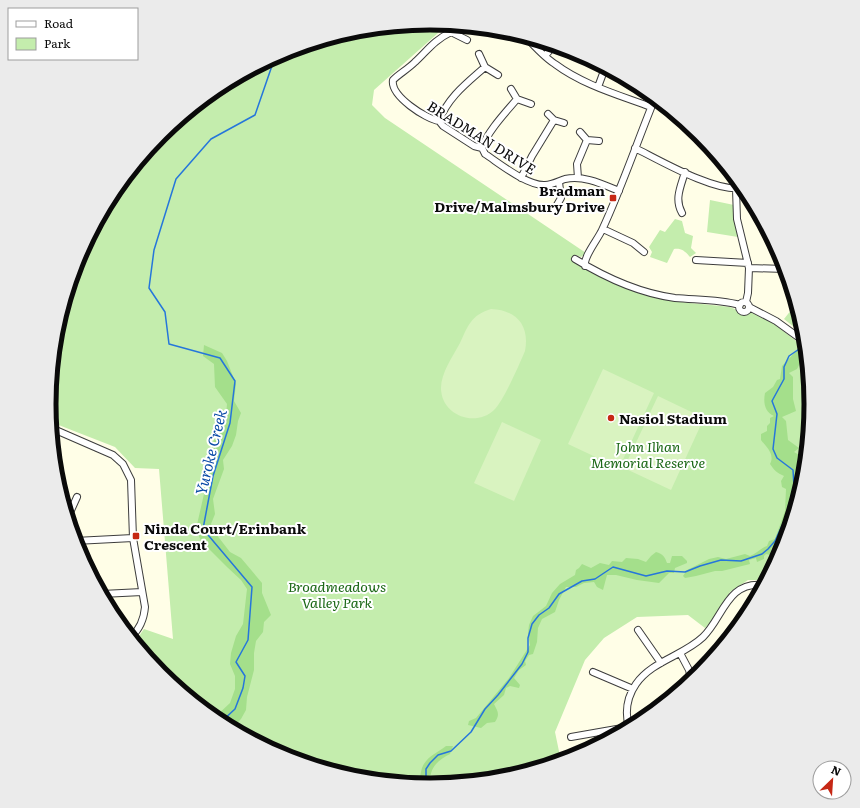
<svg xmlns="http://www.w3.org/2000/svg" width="860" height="808" viewBox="0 0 860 808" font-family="Literata,serif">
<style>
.green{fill:#c4edad}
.forest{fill:#a4df8b}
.pitch{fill:#d9f3c0}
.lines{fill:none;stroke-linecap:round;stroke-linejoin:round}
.stream{stroke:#2576db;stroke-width:1.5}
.minor-casing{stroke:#3d3d3d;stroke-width:8}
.minor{stroke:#fff;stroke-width:6}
.poi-dot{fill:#c62815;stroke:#fff;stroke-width:1.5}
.labels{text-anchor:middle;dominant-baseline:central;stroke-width:4;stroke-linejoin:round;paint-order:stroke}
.street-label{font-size:14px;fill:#0a0a0a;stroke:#fff}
.poi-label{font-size:14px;font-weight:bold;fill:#0a0a0a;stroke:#fff;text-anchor:start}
.park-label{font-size:14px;font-style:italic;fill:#1a6715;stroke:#fff}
.water-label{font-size:15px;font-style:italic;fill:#0849a6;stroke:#fff}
.rim{fill:none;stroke:#0a0a0a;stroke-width:5}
</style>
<rect width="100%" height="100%" fill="#fffee7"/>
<path class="green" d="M430,23L447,25L374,90L372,105L385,118L586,253L581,257L576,255L572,261C598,277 625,290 654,297C678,303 705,304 730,307C739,310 740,315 750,312L773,323L805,348L811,404L804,479L782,550L765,581L762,580H748L730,592L713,620L705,628L688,615L637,617L604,638L585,660L555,732L561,761L504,778L430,785L355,778L284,756L218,721L162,675L137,639L144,629L173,639L159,469L135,468L115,447L51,422L49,404L56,329L78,258L113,192L161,134L219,87L284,52L356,30Z
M710,200L734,205L738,237L707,232Z
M675,219L682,221L685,233L693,236L691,248L696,253L690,257C685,251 681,248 674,249L667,263L650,257L652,252L649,247L660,230L665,232Z
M796,304L804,335L784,319Z"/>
<path class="forest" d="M204,345L222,353L227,361L236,384L234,401L241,413L238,421L236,435L232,446L223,460L224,469L213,499L215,514L211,524L216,534L230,552L241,558L262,583V593L271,615L264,622L263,632L256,641L254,653V670L247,697L246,710L241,719L232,728L214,718L230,703L235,689V676L230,664L231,653L236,636L243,624L247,589L241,580L227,567L201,541L196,529L204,494V479L212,460V445L226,415L227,404L215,387L214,364L203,356Z
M799,348H804L806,352L807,362L800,363L797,369L789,373L793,377V399L796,411L782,417L786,421L788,440L799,448L794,452L801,456V486L786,537L780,539L778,546H774L771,549L772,553L771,555L766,554L764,556V559L757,562L756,558L749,560L750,564L722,571H715L696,576L685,578L683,576L687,570L709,559L718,557L726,559L745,554L750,556C756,554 761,548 767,546L769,541L775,539L785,511L786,489L782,487L781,481L784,476C777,473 774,470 770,464C775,454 767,448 761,440V434L767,431V426L770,423V418L774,416C765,412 763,403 765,393L773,387L777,380L780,379L782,366Z
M656,552C663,554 665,557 667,563H670L672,556H682L687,561V563L675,568L674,573H669L659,583L637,580L616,575H607L603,590L597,587L594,582L584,583L576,587H566L559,600L555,612L542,619L538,628L537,642L533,654L529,655L525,661L526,665L519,670L514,678L520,685L519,688L510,686L506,688L504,695L494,704C498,712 500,714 495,722L487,723L481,728L468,725L469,721L476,718L509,678L530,645L528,633L529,625L533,616L546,606L552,593L560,584L575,575L576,570L579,568L582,564L591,568L600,563L609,565L612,561L622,562L626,558L638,559L646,562L651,556Z
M446,746H453L450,754C436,761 429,769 430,785L417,784C421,778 420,774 422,768C426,757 437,753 446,746Z"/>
<path class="pitch" d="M491,309C516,310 530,325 525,351C520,363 503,402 494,410C475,428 441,415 441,388C441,373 453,356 460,343C468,326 471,315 491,309Z
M603,369L654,393L619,468L568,444Z
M658,396L704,418L671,490L624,468Z
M502,422L541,440L514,501L474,483Z"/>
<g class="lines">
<path class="stream" d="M221,722L235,709L243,688L245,676L236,662L248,640L252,587L203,529L213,476L230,423L235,381L220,358L169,344L165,312L149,288L154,250L176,179L211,139L255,115L275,57
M424,784L426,781V769L430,763L438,755L451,751L471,732L485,709L498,695L522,664L528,652V638L532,624L539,615L549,608L559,594L582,581L595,579L613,567L646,576L667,571L685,572L700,566L721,560L741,561L762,554L768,549L775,541L785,519L794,486L793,470L777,458L773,449L777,414L772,401L784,379V367L789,356L805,345"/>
<defs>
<path id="minor" d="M526,37C535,47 544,57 555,64C583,85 619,95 651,107
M479,54L485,67L498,75
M545,56L554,45
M598,87L605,68
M511,89L517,99L531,104
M548,114L554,120L564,123
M439,121C426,119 390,96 393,80C399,74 408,69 415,62C428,50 433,41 451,32L467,40
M439,121C448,97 467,83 485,67
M439,121L443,126L474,146L482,148
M580,132L587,140L599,141
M482,148L485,154C499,163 527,186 545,185C552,185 559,181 565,179C584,175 602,184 619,191
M482,148C487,132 506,112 517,99
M635,148C661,161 716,193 743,188
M521,178L532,156L554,120
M578,178L577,164L587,140
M736,189L737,219L749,268L748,293L746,302
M554,210L561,198L559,182
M682,213C674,199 681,186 685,172
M603,229L633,243L644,252
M575,259C606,278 638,293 675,298C697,300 718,299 740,305
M696,260L748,263
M585,266C583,257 598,239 602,230C622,187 637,142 655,98
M749,268L785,269
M739 307a5 5 0 1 1 10 0a5 5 0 1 1-10 0Z
M749,307L776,321L805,342
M51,428L113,455L123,464L131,480L133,538L145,607C144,619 140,629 131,637
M68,517L77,497
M75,541L133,538
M102,594L142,592
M638,630L661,663
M680,653L689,670L691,679
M593,672L633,689
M629,728C625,713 627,697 636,684C652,661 683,656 703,637C723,618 727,581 763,585
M571,737L628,727"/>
</defs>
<use href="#minor" class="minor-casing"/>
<use href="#minor" class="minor"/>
</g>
<g class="poi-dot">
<rect x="609" y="194" width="8" height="8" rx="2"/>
<circle cx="611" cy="418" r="4"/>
<rect x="132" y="532" width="8" height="8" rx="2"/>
</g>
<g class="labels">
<g class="street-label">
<text transform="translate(482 137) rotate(32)">BRADMAN DRIVE</text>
</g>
<g class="poi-label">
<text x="605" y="190" text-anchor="end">Bradman<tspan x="605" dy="16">Drive/Malmsbury Drive</tspan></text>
<text x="619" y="418">Nasiol Stadium</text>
<text x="144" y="528">Ninda Court/Erinbank<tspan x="144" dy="16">Crescent</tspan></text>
</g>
<g class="park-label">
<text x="648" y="446">John Ilhan<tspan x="648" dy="16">Memorial Reserve</tspan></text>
<text x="337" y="586">Broadmeadows<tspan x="337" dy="16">Valley Park</tspan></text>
</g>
<g class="water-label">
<text transform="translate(210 452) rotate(-76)">Yuroke Creek</text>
</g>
</g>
<path d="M0 0H860V808H0ZM56 404a374 374 0 1 1 748 0a374 374 0 1 1-748 0Z" fill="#ebebeb" fill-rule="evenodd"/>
<path class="rim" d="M56 404a374 374 0 1 1 748 0a374 374 0 1 1-748 0Z"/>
<rect x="8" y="8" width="130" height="52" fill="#ffffff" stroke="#9d9d9d"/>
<rect x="16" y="21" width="20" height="6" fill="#ffffff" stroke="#9d9d9d"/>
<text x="44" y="28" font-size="12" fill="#0a0a0a">Road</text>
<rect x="16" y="38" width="20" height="12" fill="#c4edad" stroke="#9d9d9d"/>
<text x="44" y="48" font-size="12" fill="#0a0a0a">Park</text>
<g transform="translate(832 780) rotate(25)"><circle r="19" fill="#ffffff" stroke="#9d9d9d"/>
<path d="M0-3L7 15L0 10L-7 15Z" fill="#c62815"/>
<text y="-6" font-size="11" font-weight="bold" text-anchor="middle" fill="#0a0a0a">N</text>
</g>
</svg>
